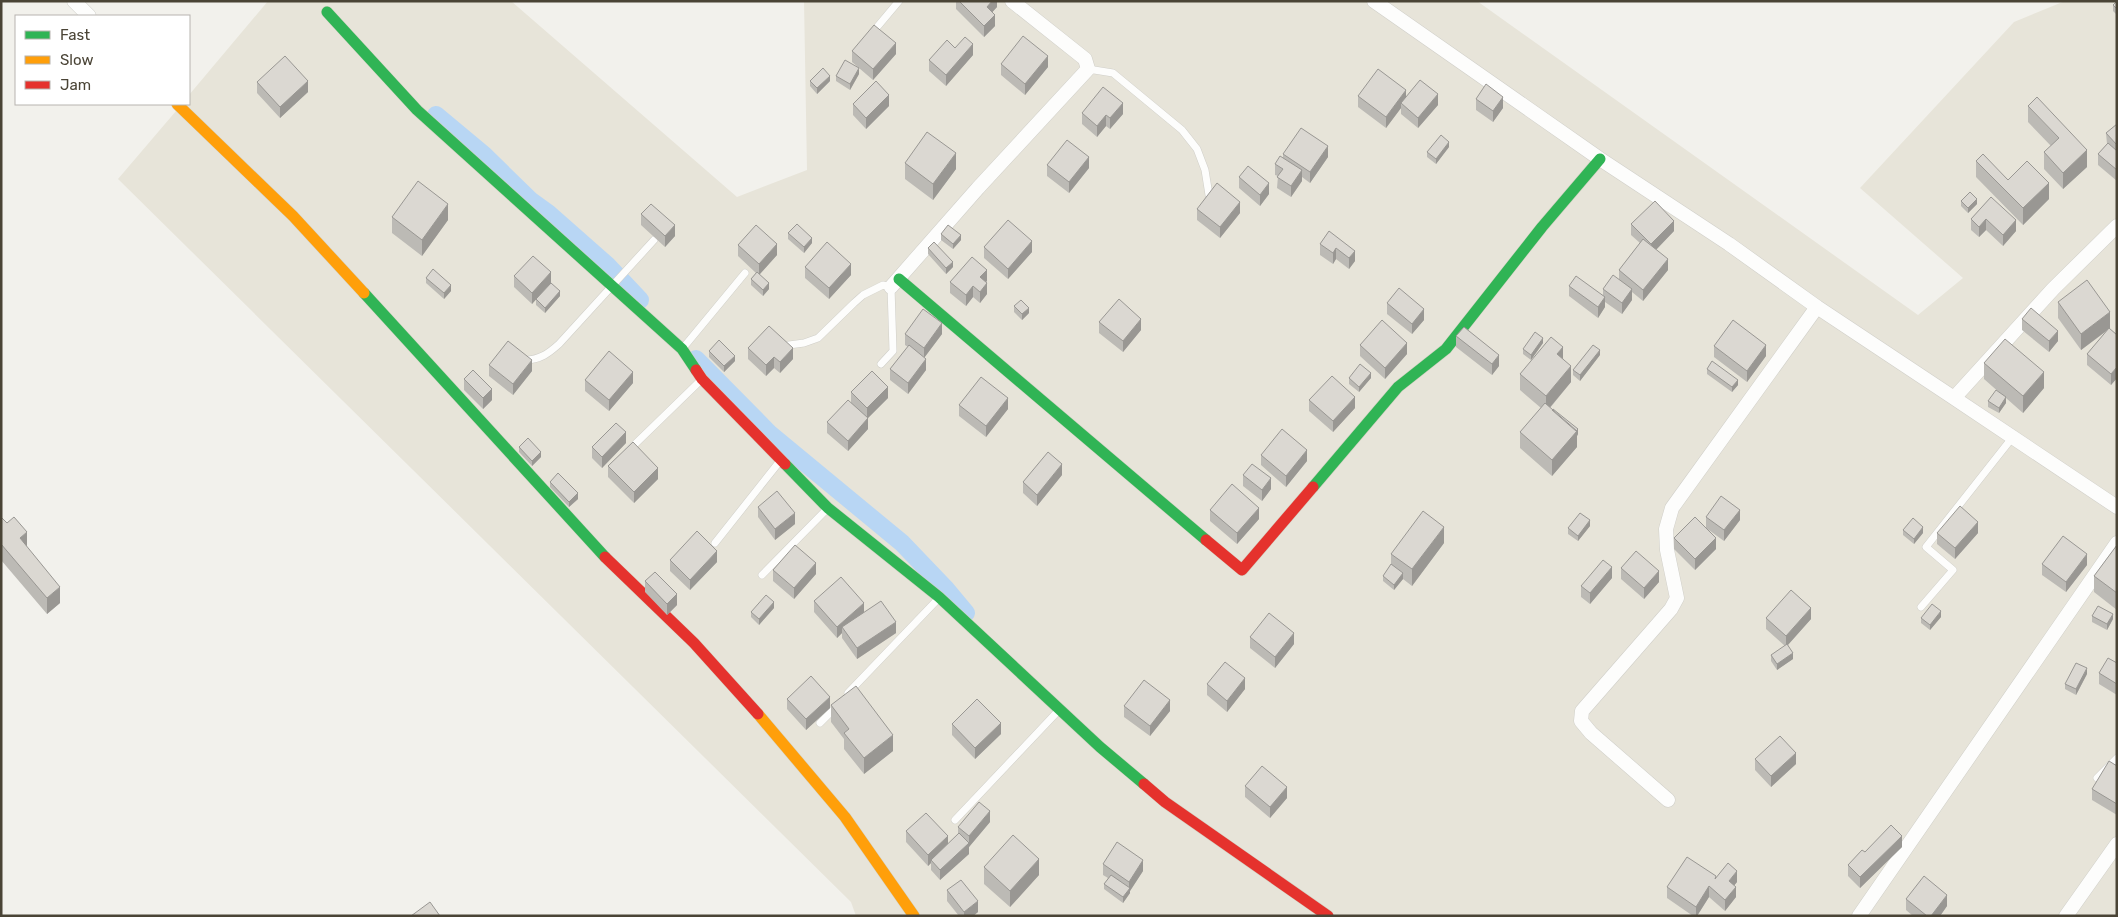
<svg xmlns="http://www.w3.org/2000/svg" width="2118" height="917" viewBox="0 0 2118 917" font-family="Rubik,sans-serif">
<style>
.residential{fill:#e7e4d9}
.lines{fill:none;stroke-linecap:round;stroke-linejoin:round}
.canal{stroke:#b8d6f4;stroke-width:18}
.lane-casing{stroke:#d0cfc9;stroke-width:8}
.street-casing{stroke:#d0cfc9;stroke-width:15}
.fast-casing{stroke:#d2d0c2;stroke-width:12}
.slow-casing{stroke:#d2d0c2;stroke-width:12}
.jam-casing{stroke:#d2d0c2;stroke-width:12}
.lane{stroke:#fdfdfc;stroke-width:7}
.street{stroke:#fdfdfc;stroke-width:14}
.fast{stroke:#30b455;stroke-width:11}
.slow{stroke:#ff9f0a;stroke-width:11}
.jam{stroke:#e5322d;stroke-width:11}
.wall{fill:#bcbab5}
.shaded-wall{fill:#999793}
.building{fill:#dbd8d2;stroke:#999793}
</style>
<rect width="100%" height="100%" fill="#f2f1ec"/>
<path class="residential" d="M268,1H511L737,197L807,170L804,1H1477L1918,315L1963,278L1860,188L2014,22L2065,1H2117V916H856L851,902L118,179L182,104H189V95Z"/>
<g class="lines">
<path class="canal" d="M436,115L484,155L530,200L548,213L607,265L640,300
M696,359L770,434L902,543L946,589L966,613"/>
<defs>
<path id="lane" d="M878,26L899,1
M1088,69L1113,73L1182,130L1197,149L1205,170L1209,195
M789,345L804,343L818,338L854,303L863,295L883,285L891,287L893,351L881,364
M683,348L745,273
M525,360C540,360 549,353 559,344L654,240
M629,450L700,381
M715,543L780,461
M762,575L826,510
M1921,607L1953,570L1926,547L2012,438
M848,693L939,598
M820,723L836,707
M2097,778L2117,758
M955,820L1059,710"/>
<path id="street" d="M74,1L89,16
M1374,1L1600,159L1729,244L1817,307L1954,398L2053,289L2117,226
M891,287L978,188L1088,69L1085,59L1012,1
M1954,398L2117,507
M1668,800L1591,733L1581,721L1582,711L1671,609L1677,598L1667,550L1666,529L1672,508L1817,307
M1859,916L2117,543
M2066,916L2117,844"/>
<path id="fast" d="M327,12L417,110L682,349L696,370
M899,279L1206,540
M364,293L605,557
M785,464L828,508L939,597L1100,747L1144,784
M1313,487L1398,387L1446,349L1542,227L1600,159"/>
<path id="slow" d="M177,104L293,216L364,293
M758,714L845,817L914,916"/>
<path id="jam" d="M696,370L702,379L785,464
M1206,540L1242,570L1313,487
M605,557L694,643L758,714
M1144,784L1165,802L1328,916"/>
</defs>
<use href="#lane" class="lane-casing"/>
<use href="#street" class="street-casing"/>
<use href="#fast" class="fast-casing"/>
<use href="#slow" class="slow-casing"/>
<use href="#jam" class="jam-casing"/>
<use href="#lane" class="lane"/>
<use href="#street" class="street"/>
<use href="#fast" class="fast"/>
<use href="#slow" class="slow"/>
<use href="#jam" class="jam"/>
</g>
<path class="wall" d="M956,1H997V7L992,12L995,26L984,37L956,9Z
M2117,1V15L2113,11V5Z
M955,48L973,55L946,86L929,71V60Z
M852,51L896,54L873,80L852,62Z
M1001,64L1048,67L1025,95L1001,75Z
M859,74L850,90L836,81V76Z
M810,81H830L817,94L810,86Z
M257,82L308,92L280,118L257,93Z
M1358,96L1406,97L1438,105L1418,128L1401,114V108L1386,128L1358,107Z
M1476,99L1503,108L1493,122L1476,110Z
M853,104L889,106L866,129L853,115Z
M2028,106L2087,167L2063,189L2044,169V152L2051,146L2028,122Z
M1082,113L1123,114L1110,129L1106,126L1097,137L1082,124Z
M2117,124V181L2098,165V154L2107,144L2106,133Z
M1449,147L1436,164L1427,157V152Z
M1283,154L1328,157L1310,183L1302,177V181L1291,197L1277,188L1278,176L1275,175V164L1283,158Z
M1976,161L2008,180L2049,199L2023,225L1976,177Z
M905,163L956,169L933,200L905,179Z
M1047,165L1089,168L1069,193L1047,176Z
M1239,177L1269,194L1260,206L1239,188Z
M1991,197L2016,231L2003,246L1986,230L1979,237L1971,230V219Z
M1961,201L1977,204L1968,213L1961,206Z
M1197,209L1240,213L1220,238L1197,220Z
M641,214L675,236L665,247L641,225Z
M392,217L448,220L422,256L392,233Z
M1631,224L1674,231L1656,250L1668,270L1643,301L1632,292V300L1622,314L1605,302V307L1598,318L1569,296V286L1603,295V289L1619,279V270L1640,243L1631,235Z
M1329,231L1355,261L1349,269L1336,259L1333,264L1320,255V244Z
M788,233L812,243L804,253L788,239Z
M941,234L961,240L953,249L941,240Z
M738,245L777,255L759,275L769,289L763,296L751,285V279L756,273L738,256Z
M984,247L1032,252L1008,279L984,258Z
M928,248L953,267L946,274L928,254Z
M805,267L851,275L829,299L805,278Z
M514,276L551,283L560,296L545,313L536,305V299L532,304L514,287Z
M426,278L451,291L444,299L426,283Z
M987,281L986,282L987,294L980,303L973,297L966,306L950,293V282Z
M2058,302L2110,328V329L2117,335V378L2111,385L2087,365V354L2108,330L2081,350L2058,318Z
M1387,303L1424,320L1412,334L1387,314Z
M1014,306L1029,313L1022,320L1014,312Z
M2022,319L2058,341L2049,352L2022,330Z
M1099,322L1141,330L1123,352L1099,333Z
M905,334H942L924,358L926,370L908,394L890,380V369L908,347L905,345Z
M1456,336L1499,366L1492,375L1456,347Z
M1543,343L1531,360L1523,354V349Z
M1360,345L1407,354L1385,379L1360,356Z
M1714,346L1766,356L1747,382L1714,357Z
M748,348L793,359L780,373L774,368L766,376L748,359Z
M709,351L735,361L724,372L709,357Z
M1600,355L1580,381L1573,375V370Z
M1563,358L1571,382L1550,408L1578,434L1577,436V447L1552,476L1520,448V432L1541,408L1520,390V374Z
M1984,363L2044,388L2023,413L2006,398V403L1999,413L1988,407V401L2001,394L1984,379Z
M489,365L532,371L513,395L489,376Z
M1707,369L1738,385L1732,392L1707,374Z
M1349,378H1371L1359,392L1349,384Z
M464,379L492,400L483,409L464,390Z
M585,380L633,383L609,411L585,391Z
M851,392L888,398L868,418V429L848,451L827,433V422L851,403Z
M1309,400L1355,408L1333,432L1309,411Z
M959,405L1008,409L986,437L959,416Z
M626,443L602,468L592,458V447Z
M519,447L541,457L532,466L519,452Z
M1261,455L1307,461L1286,487L1261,465Z
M608,466L658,479L634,503L608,477Z
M1062,475L1037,506L1023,493V482Z
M1243,475L1271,489L1262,501L1243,486Z
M550,482L578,499L569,507L550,487Z
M758,507L795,524L775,540L758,517Z
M1210,510L1259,519L1237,544L1210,521Z
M1,517L27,547L60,603L47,614L1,560Z
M1706,517L1740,520L1724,541L1706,528Z
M1590,526L1578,541L1568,534V528Z
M1903,530L1923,533L1914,544L1903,535Z
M1937,533H1978L1955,559L1937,544Z
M1674,538L1716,549L1695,570L1674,549Z
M1444,543L1412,586L1403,579L1394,590L1383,581V576L1391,564V554Z
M2117,545V610L2094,592V576Z
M670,560L717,562L690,590L670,571Z
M2042,564L2087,565L2066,592L2042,575Z
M1621,568L1659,582L1644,599L1621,579Z
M773,570L816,574L794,599L773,581Z
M1612,578L1590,604L1581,597V586Z
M645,581L677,605L667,615L645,592Z
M814,601L864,612L896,633L857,659L842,638V633L837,638L814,612Z
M774,608L759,625L751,617V612Z
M2092,616L2113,619L2107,630L2092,622Z
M1941,617L1930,630L1921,623V618Z
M1766,618L1811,619L1788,645L1793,659L1777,670L1771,661V655L1785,646L1766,629Z
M1250,637L1294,644L1275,668L1250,648Z
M2117,663V695L2099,684V673Z
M2087,674L2076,695L2065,689V684Z
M1207,684L1245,689L1227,712L1207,695Z
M787,699L830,708L806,730L787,709Z
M831,705L893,751L864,774L844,749V739L831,722Z
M1124,706L1170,711L1150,736L1124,717Z
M952,724L1001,734L975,759L952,735Z
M1755,759L1796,764L1771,787L1755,770Z
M2117,766V815L2092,800V789Z
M1245,786L1287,798L1270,818L1245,797Z
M990,822L969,847V854L940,880L931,870V863L928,866L906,842V831L948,844L958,834V827Z
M1902,847L1860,888L1848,876V865L1865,852Z
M1103,864L1143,871L1130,891V893L1123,903L1104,889V884L1108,878L1103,875Z
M984,867L1039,875L1010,907L984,884Z
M1716,878L1737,882L1734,885L1736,897L1725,911L1709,897L1697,916H1693L1667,898V887Z
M947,890L978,912L973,916H959L947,901Z
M1906,899L1947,906L1940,916H1913L1906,910Z"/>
<path class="shaded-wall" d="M992,1H997V7L987,18V7Z
M995,15V26L984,37V26Z
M896,43V54L873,80V69Z
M973,44V55L946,86V75Z
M1048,56V67L1025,95V84Z
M859,68V74L850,90V84Z
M830,76V81L817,94V88Z
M308,81V92L280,118V107Z
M1406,90V101L1401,103V108L1386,128V117Z
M1438,94V105L1418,128V118Z
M889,95V106L866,129V118Z
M1503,97V108L1493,122V111Z
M1123,103V114L1110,129V118Z
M1106,115V126L1097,137V126Z
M1449,142V147L1436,164V159Z
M1328,146V157L1310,183V172Z
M2087,150V167L2063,189V173Z
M956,153V169L933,200V184Z
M1089,157V168L1069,193V182Z
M1302,170V181L1291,197V186Z
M1269,183V194L1260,206V195Z
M2049,183V199L2023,225V208Z
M1977,199V204L1968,213V208Z
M1240,202V213L1220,238V227Z
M448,204V220L422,256V240Z
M1986,219V230L1979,237V227Z
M2016,220V231L2003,246V235Z
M1674,221V231L1651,255V244Z
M675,225V236L665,247V236Z
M961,235V240L953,249V244Z
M812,238V243L804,253V247Z
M1032,241V252L1008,279V269Z
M777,244V255L759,275V264Z
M1336,248V259L1333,264V253Z
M1355,251V261L1349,269V258Z
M1668,259V270L1643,301V290Z
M953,262V267L946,274V268Z
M851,264V275L829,299V288Z
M987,270V281L980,288V277Z
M551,272V283L532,304V293Z
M769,283V289L763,296V290Z
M987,283V294L980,303V292Z
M451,285V291L444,299V293Z
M973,286V297L966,306V295Z
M1632,289V300L1622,314V303Z
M560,291V296L545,313V308Z
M1605,297V307L1598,318V307Z
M1029,308V313L1022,320V314Z
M1424,309V320L1412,334V324Z
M2110,312V328L2081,350V334Z
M1141,319V330L1123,352V341Z
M942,323V334L924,358V348Z
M2058,331V341L2049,352V341Z
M1543,338V343L1531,360V355Z
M1407,343V354L1385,379V368Z
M1766,345V356L1747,382V371Z
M1563,347V363L1557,354Z
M793,348V359L780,373V362Z
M1600,350V355L1580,381V375Z
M1499,355V366L1492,375V364Z
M735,356V361L724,372V366Z
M774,357V368L766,376V365Z
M926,359V370L908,394V383Z
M532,360V371L513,395V384Z
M1571,366V382L1546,412V396Z
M2117,367V378L2111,385V374Z
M633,372V383L609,411V400Z
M2044,372V388L2023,413V396Z
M1371,373V378L1359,392V387Z
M1738,380V385L1732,392V387Z
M888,387V398L867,419V408Z
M492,389V400L483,409V398Z
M1355,397V408L1333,432V421Z
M2006,397V403L1999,413V408Z
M1008,398V409L986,437V426Z
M868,418V429L848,451V441Z
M1578,429V434L1577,436V447L1552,476V460Z
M626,432V443L602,468V457Z
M1307,450V461L1286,487V476Z
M541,452V457L532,466V461Z
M1062,464V475L1037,506V495Z
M658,468V479L634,503V492Z
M1271,478V489L1262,501V490Z
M578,493V499L569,507V502Z
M1259,508V519L1237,544V533Z
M1740,510V520L1724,541V530Z
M795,513V524L775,540V529Z
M1590,520V526L1578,541V536Z
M1978,522V533L1955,559V548Z
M1444,527V543L1412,586V569Z
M1923,527V533L1914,544V539Z
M27,532V549L20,538Z
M1716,538V549L1695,570V559Z
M717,551V562L690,590V580Z
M2087,554V565L2066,592V582Z
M816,563V574L794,599V588Z
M1612,567V578L1590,604V593Z
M1659,571V582L1644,599V588Z
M1403,573V579L1394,590V585Z
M60,587V603L47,614V598Z
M677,594V605L667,615V604Z
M774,602V608L759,625V619Z
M864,603V614L842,627V633L837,638V627Z
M1811,608V619L1786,647V636Z
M1941,611V617L1930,630V625Z
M2113,614V619L2107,630V624Z
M896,622V633L857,659V648Z
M1294,633V644L1275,668V657Z
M1793,653V659L1777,670V664Z
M2087,668V674L2076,695V689Z
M1245,678V689L1227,712V701Z
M830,697V708L806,730V719Z
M1170,700V711L1150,736V726Z
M1001,723V734L975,759V748Z
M893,735V751L864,774V758Z
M1796,753V764L1771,787V776Z
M1287,787V798L1270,818V807Z
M990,811V822L969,847V836Z
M948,836V847L931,860V863L928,866V855Z
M1902,836V847L1860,888V877Z
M969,843V854L940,880V870Z
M1039,859V875L1010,907V891Z
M1143,860V871L1130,891V893L1123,903V897L1129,889V882Z
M1737,871V882L1729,892V881Z
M1709,886V897L1697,916H1696V907Z
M1736,887V897L1725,911V900Z
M1947,895V906L1940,916H1931Z
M978,901V912L973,916H964V912Z"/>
<path class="building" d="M959,1H992L987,7L995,15L984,26Z
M2117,1V9L2113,5Z
M874,25L896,43L873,69L852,51Z
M1023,36L1048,56L1025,84L1001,64Z
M965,37L973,44L946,75L929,60L947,40L955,48Z
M285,56L308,81L280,107L257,82Z
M845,60L859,68L850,84L836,76Z
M823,68L830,76L817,88L810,81Z
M1378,69L1406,90L1386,117L1358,96Z
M1420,80L1438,94L1418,118L1401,103Z
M876,81L889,95L866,118L853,104Z
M1486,84L1503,97L1493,111L1476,99Z
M1103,87L1123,103L1110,118L1106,115L1097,126L1082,113Z
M2037,97L2087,150L2063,173L2044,152L2059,138L2028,106Z
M2117,124V145L2106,133Z
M1301,128L1328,146L1310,172L1283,154Z
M927,132L956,153L933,184L905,163Z
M1441,135L1449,142L1436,159L1427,152Z
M1067,140L1089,157L1069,182L1047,165Z
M2108,143L2117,151V170L2098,154Z
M1983,154L2008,180L2027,161L2049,183L2023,208L1976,161Z
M1280,156L1302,170L1291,186L1277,177L1283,169L1275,164Z
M1248,166L1269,183L1260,195L1239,177Z
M418,181L448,204L422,240L392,217Z
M1217,183L1240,202L1220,227L1197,209Z
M1970,192L1977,199L1968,208L1961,201Z
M1991,197L2016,220L2003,235L1986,219L1979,227L1971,219Z
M1655,201L1674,221L1651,244L1631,224Z
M651,204L675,225L665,236L641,214Z
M1008,220L1032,241L1008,269L984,247Z
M797,224L812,238L804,247L788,233Z
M756,225L777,244L759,264L738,245Z
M948,225L961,235L953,244L941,234Z
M1329,231L1355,251L1349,258L1336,248L1333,253L1320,244Z
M1643,239L1668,259L1643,290L1619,270Z
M827,242L851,264L829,288L805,267Z
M934,242L953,262L946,268L928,248Z
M533,256L551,272L532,293L514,276Z
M972,257L987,270L980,277L987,283L980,292L973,286L966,295L950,282Z
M433,269L451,285L444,293L426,278Z
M757,272L769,283L763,290L751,279Z
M1613,275L1632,289L1622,303L1603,289Z
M1576,276L1605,297L1598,307L1569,286Z
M2087,280L2110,312L2081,334L2058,302Z
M551,283L560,291L545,308L536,299Z
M1399,288L1424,309L1412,324L1387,303Z
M1119,299L1141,319L1123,341L1099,322Z
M1021,300L1029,308L1022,314L1014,306Z
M2031,308L2058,331L2049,341L2022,319Z
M923,309L942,323L924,348L905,334Z
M1382,320L1407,343L1385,368L1360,345Z
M1733,320L1766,345L1747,371L1714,346Z
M769,326L793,348L780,362L774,357L766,365L748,348Z
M1464,327L1499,355L1492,364L1456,336Z
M2109,328L2117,335V367L2111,374L2087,354Z
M1535,332L1543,338L1531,355L1523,349Z
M1551,337L1563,347L1557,354L1571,366L1546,396L1520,374Z
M2005,339L2044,372L2023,396L1984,363Z
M719,340L735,356L724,366L709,351Z
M508,341L532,360L513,384L489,365Z
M909,345L926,359L908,383L890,369Z
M1593,345L1600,350L1580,375L1573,370Z
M609,351L633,372L609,400L585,380Z
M1712,361L1738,380L1732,387L1707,369Z
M1360,364L1371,373L1359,387L1349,378Z
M473,370L492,389L483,398L464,379Z
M872,371L888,387L867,408L851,392Z
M1332,376L1355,397L1333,421L1309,400Z
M981,377L1008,398L986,426L959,405Z
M1996,390L2006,397L1999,408L1988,401Z
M848,400L868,418L848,441L827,422Z
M1545,403L1577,431L1552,460L1520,432Z
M1553,409L1578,429L1576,431L1552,410Z
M616,423L626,432L602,457L592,447Z
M1282,429L1307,450L1286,476L1261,455Z
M528,438L541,452L532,461L519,447Z
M633,442L658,468L634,492L608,466Z
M1048,452L1062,464L1037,495L1023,482Z
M1252,464L1271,478L1262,490L1243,475Z
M558,473L578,493L569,502L550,482Z
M1232,484L1259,508L1237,533L1210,510Z
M777,491L795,513L775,529L758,507Z
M1721,496L1740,510L1724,530L1706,517Z
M1960,506L1978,522L1955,548L1937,533Z
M1423,511L1444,527L1412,569L1391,554Z
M1580,513L1590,520L1578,536L1568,528Z
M1,517L7,523L14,517L27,532L20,538L60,587L47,598L1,544Z
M1695,517L1716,538L1695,559L1674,538Z
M1913,518L1923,527L1914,539L1903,530Z
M697,531L717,551L690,580L670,560Z
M2063,536L2087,554L2066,582L2042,564Z
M795,545L816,563L794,588L773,570Z
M2117,545V593L2094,576Z
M1636,551L1659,571L1644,588L1621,568Z
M1603,560L1612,567L1590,593L1581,586Z
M1391,564L1403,573L1394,585L1383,576Z
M655,572L677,594L667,604L645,581Z
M841,577L864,603L837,627L814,601Z
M1791,590L1811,608L1786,636L1766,618Z
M766,595L774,602L759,619L751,612Z
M881,601L896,622L857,648L842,627Z
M1932,604L1941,611L1930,625L1921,618Z
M2098,606L2113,614L2107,624L2092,616Z
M1269,613L1294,633L1275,657L1250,637Z
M1787,644L1793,653L1777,664L1771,655Z
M2108,658L2117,663V684L2099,673Z
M1225,662L1245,678L1227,701L1207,684Z
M2076,663L2087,668L2076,689L2065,684Z
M811,676L830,697L806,719L787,699Z
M1144,680L1170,700L1150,726L1124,706Z
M856,686L893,735L864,758L844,733L849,729L831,705Z
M977,699L1001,723L975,748L952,724Z
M1780,736L1796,753L1771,776L1755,759Z
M2109,761L2117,766V804L2092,789Z
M1262,766L1287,787L1270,807L1245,786Z
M979,802L990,811L969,836L958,827Z
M926,813L948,836L928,855L906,831Z
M1891,825L1902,836L1860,877L1848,865L1862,850L1865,852Z
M959,833L969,843L940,870L931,860Z
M1013,835L1039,859L1010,891L984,867Z
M1117,842L1143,860L1129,882L1103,864Z
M1687,857L1716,876L1715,879L1728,863L1737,871L1729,881L1736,887L1725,900L1709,886L1696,907L1667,887Z
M1111,875L1130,888L1123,897L1104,884Z
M1924,876L1947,895L1931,916H1927L1906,899Z
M961,880L978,901L964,912L947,890Z
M430,902L440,916H411Z"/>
<rect width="2118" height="917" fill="none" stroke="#4a4436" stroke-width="5"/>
<rect x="15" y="15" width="175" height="90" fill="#ffffff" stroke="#b7b4af"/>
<rect x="25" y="31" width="25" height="8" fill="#30b455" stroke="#b7b4af"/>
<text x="60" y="40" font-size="15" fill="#4a4436">Fast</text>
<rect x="25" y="56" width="25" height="8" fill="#ff9f0a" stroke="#b7b4af"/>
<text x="60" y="65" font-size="15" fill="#4a4436">Slow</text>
<rect x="25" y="81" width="25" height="8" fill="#e5322d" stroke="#b7b4af"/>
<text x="60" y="90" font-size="15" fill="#4a4436">Jam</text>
</svg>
